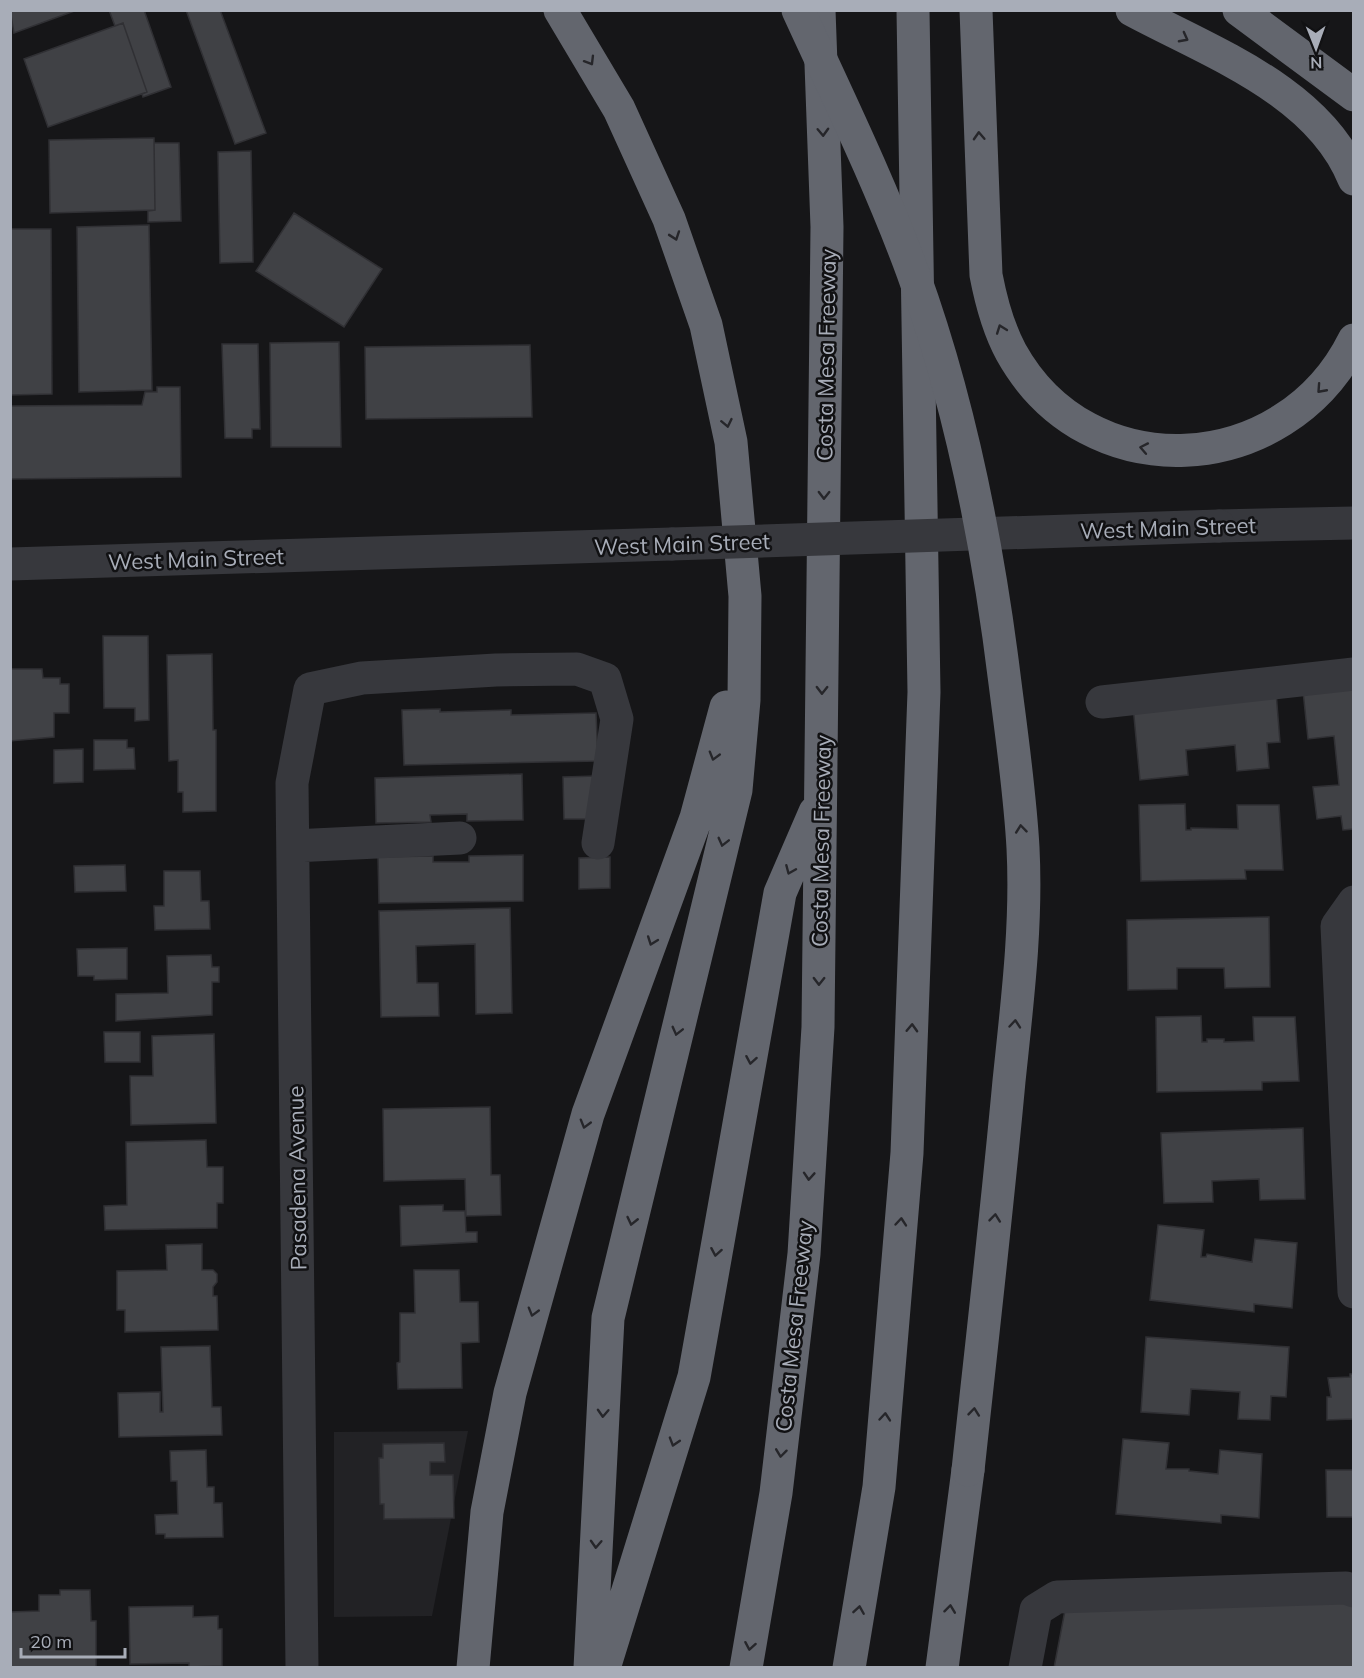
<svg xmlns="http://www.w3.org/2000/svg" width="1364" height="1678" viewBox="0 0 1364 1678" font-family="Mulish,sans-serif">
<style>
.built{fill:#222225}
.building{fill:#404145;stroke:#303034;stroke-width:1.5}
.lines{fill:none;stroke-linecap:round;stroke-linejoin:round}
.minor{stroke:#37383d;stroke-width:33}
.highway{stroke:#63666e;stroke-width:33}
.minor-bridge{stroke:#37383d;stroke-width:33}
.highway-bridge{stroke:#63666e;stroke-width:33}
.oneway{stroke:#26262a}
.labels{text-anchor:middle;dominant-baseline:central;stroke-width:5;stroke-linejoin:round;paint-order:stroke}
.street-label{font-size:22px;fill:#a8adb8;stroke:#111113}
</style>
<rect width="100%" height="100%" fill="#161618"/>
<path class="built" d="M468,1431L432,1616L334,1617V1432Z"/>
<path class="building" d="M10,10H77L14,33Z
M109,10H144L171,87L143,97L142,94L147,92L123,23L115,26Z
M186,10H220L266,133L235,144Z
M123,23L147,92L48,127L24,59Z
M154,138L155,210L50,213L49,140Z
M154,143H179L181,221L148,222V211L155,210Z
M251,151L253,262L220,263L218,152Z
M294,213L382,269L344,327L256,271Z
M149,225L152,390L79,392L77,227Z
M10,229H51L52,394L10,395Z
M339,342L341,447H271L270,343Z
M222,344H258L260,429H252V438H225Z
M530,345L532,417L366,419L365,347Z
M157,387H180L181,477L10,479V406L142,405L145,392H157Z
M103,636H148L149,720L135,721V708H104Z
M212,654L213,730H216V811L183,812V792H178V760L169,761L167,655Z
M10,669H42L43,678H60V684H69V713H54V737L10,741Z
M1354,686V829L1343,830L1341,816L1317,819L1313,787L1339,785L1334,736L1308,739L1303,691Z
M1276,692L1280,742L1267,743L1269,768L1237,771L1235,745L1186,750L1188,775L1140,780L1133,706Z
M440,709V712L511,710V715L596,713L598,761L404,765L402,710Z
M94,740H127V748H134L135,769L94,770Z
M83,749V782L54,783V750Z
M522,774L523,820L467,821V814L430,815L431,822L376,823L375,778Z
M596,776L597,819H564L563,777Z
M1185,804L1186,830H1191V828L1238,829L1237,805H1279L1283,870H1245L1246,879L1141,881L1139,805Z
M523,855V901L379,903L378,857L433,856V862H469V856Z
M610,857V888L579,889V858Z
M125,865L126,891L75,892L74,866Z
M164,871H200L201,901H209L210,929L155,930L154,906H164Z
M510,908L512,1013L476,1014L475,944L416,946L417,983H438L439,1016L381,1017L379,911Z
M1269,917L1270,987L1225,988L1224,968H1177V989L1128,990L1127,920Z
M127,948V979L94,980V976H78L77,949Z
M211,955L212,967H219V982H212V1015L116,1021V994L168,993L167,956Z
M1201,1016L1202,1042H1207V1039H1224V1042L1254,1041L1253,1017H1295L1299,1081L1262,1082V1090L1157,1092L1156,1017Z
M104,1032H140V1062H105Z
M214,1034L216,1123L131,1125L130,1076H153L152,1036Z
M490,1107L491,1175H500L501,1215L466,1216L465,1179L384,1181L383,1109Z
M1303,1128L1305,1199L1260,1200L1259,1179L1212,1181L1213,1202L1164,1203L1161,1133Z
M206,1140L207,1167H223V1203H217V1228L105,1230L104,1206L127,1205L126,1142Z
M443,1205V1211H465L466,1232H477V1242L401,1246L400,1206Z
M1158,1225L1204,1230L1201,1257H1206L1207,1254L1252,1262L1255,1239L1297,1243L1292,1308L1254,1304V1312L1150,1300Z
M202,1244V1270H213L217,1274V1282L213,1287V1296H217L218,1330L125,1332V1310H117V1271L167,1270L166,1245Z
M414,1270H459L460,1302H478L479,1342L461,1343L462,1388L398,1389L397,1363L400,1362V1313H415Z
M1146,1337L1289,1347L1286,1397L1271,1396L1270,1420L1238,1419L1240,1392L1191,1389L1189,1415L1141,1412Z
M210,1346L212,1407H221L222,1435L119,1437L118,1393L160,1392V1412H163L161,1347Z
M1350,1374H1354V1435L1353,1419L1327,1420V1397H1331L1328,1378L1350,1377Z
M1123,1439L1169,1443L1166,1469H1189V1471L1218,1474L1220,1450L1262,1454L1259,1518L1221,1515V1523L1116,1514Z
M444,1443L445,1462H430V1475H453L454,1518L384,1519V1504H380L379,1458H383V1444Z
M206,1450L207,1487H214V1503H222L223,1537L165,1538V1534H156L155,1515L178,1514L177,1481H171L170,1451Z
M1326,1470H1354V1517H1327Z
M60,1590H90L91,1621H96V1668L10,1667V1612L39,1611V1595H60Z
M1354,1598V1668H1054L1066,1605Z
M193,1606V1617L218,1616V1629H222V1666L189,1667V1663L130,1664L129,1607Z"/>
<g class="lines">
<path class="minor" d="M1219,526L1354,523
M10,564L672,544
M1102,702L1354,674
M293,846L460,838
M1354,902L1337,926L1354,1292
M302,1668L292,783L310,689L362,678L496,670L577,669L605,679L617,719L598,843
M1025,1668L1036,1610L1057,1597L1346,1588L1354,1591"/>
<path class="highway" d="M560,10L619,109L669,219L706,325L731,442L745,596L744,700L736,790L608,1318L590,1668
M976,10L986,275C991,301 998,328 1011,352C1088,491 1285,479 1354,340
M1132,10C1210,52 1319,91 1354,179
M1239,10L1354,95
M473,1668L487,1512L510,1393L588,1114L696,818L726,707
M604,1668L694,1377L780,893L815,812
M746,1668L776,1493L804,1254L818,1027L827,227L819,10
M849,1668L879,1487L907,1153L924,692L913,10
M942,1668L968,1470"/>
<path class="minor-bridge" d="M672,544L1219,526"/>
<path class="highway-bridge" d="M798,10C838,97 880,183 913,273C961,405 988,544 1005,683C1012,738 1020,793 1023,848C1027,925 1017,1004 1009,1081C997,1211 982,1340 968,1470"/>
</g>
<defs><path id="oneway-chevron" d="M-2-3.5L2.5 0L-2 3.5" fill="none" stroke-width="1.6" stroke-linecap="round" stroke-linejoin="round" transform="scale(1.5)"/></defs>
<g class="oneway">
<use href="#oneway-chevron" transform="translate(1184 38) rotate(28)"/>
<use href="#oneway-chevron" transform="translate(590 61) rotate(59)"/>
<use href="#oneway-chevron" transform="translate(823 132) rotate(88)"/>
<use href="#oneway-chevron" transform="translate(979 136) rotate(-93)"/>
<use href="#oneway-chevron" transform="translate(675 236) rotate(71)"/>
<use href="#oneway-chevron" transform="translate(1001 329) rotate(-110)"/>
<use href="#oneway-chevron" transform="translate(1321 389) rotate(132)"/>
<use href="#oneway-chevron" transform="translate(727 423) rotate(78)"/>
<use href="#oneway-chevron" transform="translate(1144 448) rotate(-169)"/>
<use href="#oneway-chevron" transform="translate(824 495) rotate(91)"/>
<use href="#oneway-chevron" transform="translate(822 690) rotate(91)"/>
<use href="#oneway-chevron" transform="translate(714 756) rotate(106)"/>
<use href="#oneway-chevron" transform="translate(1021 829) rotate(-96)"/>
<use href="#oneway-chevron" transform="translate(723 842) rotate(104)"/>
<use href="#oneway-chevron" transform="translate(790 870) rotate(113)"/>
<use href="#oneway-chevron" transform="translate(652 941) rotate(110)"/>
<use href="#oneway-chevron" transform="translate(819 981) rotate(91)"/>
<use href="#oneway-chevron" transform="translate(1015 1024) rotate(-85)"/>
<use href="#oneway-chevron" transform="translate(912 1028) rotate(-88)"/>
<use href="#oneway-chevron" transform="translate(677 1031) rotate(104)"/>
<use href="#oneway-chevron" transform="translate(751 1060) rotate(100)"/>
<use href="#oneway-chevron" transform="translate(585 1124) rotate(106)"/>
<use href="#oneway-chevron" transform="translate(809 1176) rotate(94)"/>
<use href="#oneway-chevron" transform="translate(995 1218) rotate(-84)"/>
<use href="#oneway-chevron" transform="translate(632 1221) rotate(103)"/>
<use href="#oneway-chevron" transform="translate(901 1222) rotate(-85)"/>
<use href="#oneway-chevron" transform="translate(716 1252) rotate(100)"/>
<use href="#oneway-chevron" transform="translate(533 1312) rotate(106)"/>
<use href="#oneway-chevron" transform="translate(974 1412) rotate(-84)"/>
<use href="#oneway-chevron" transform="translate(603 1413) rotate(93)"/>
<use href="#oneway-chevron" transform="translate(885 1417) rotate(-85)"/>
<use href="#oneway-chevron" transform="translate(674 1442) rotate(107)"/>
<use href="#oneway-chevron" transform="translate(781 1453) rotate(97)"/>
<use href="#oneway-chevron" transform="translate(596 1544) rotate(93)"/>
<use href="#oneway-chevron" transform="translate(950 1609) rotate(-83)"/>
<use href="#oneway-chevron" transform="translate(859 1610) rotate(-81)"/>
<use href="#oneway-chevron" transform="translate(750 1646) rotate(100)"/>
</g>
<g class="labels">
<g class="street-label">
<text transform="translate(826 355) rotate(-89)">Costa Mesa Freeway</text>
<text transform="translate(1168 528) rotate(-2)">West Main Street</text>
<text transform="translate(682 544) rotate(-2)">West Main Street</text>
<text transform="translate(196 559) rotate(-2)">West Main Street</text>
<text transform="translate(821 841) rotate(-89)">Costa Mesa Freeway</text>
<text transform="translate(297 1178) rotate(-91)">Pasadena Avenue</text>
<text transform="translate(794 1326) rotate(-84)">Costa Mesa Freeway</text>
</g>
</g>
<rect width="1364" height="1678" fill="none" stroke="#a8adb8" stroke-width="24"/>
<g transform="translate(1316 48) rotate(179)" stroke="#111113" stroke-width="4.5" paint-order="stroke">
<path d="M0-4.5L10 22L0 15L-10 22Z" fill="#a8adb8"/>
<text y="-9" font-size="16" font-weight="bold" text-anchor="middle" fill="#a8adb8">N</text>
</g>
<path d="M21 1648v9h104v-9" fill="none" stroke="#a8adb8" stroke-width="3"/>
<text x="30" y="1648" font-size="18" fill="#a8adb8" stroke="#111113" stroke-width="4.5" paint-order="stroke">20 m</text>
</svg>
